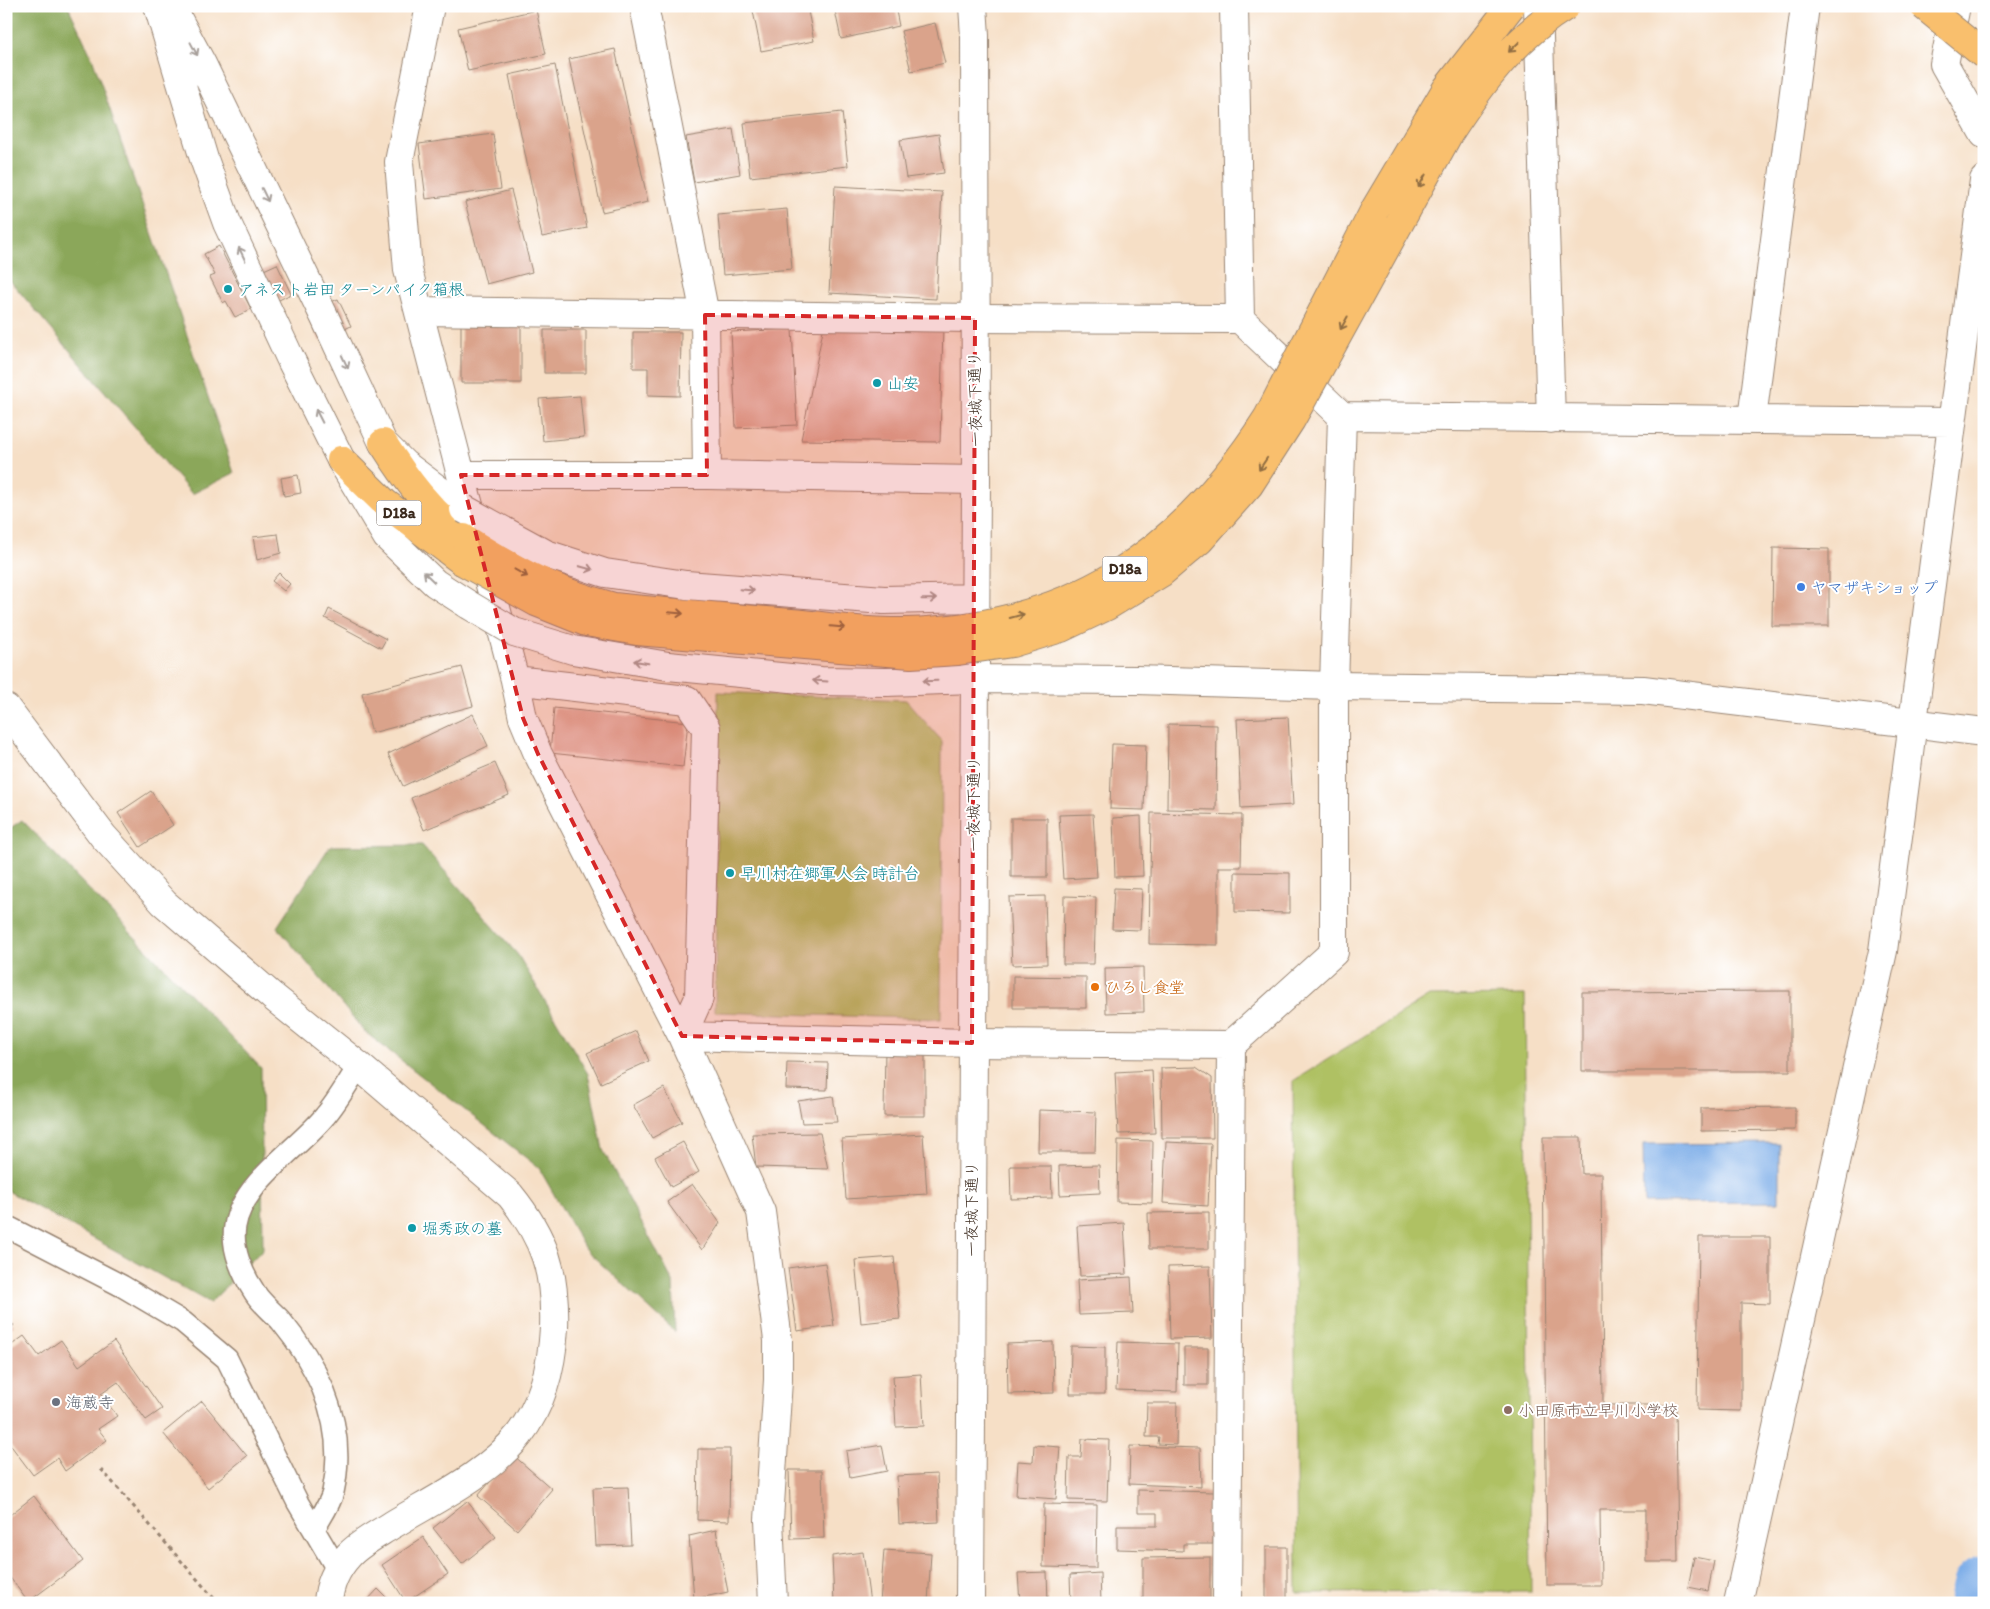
<svg xmlns="http://www.w3.org/2000/svg" width="1990" height="1609" viewBox="0 0 1990 1609" font-family="Itim,'Klee One',sans-serif">
<style>
.green{fill:#afc164;stroke:#757641}
.forest{fill:#8ba75a;stroke:#63683c}
.water{fill:#7dade8;stroke:#5c6c83}
.lines{fill:none;stroke-linecap:round;stroke-linejoin:round}
.river{stroke:#7dade8;stroke-width:64}
.building{fill:#daa38b}
.service-casing{stroke:#988472;stroke-width:24}
.minor-casing{stroke:#988472;stroke-width:30}
.tertiary-casing{stroke:#988472;stroke-width:30}
.motorway-casing{stroke:#988472;stroke-width:30}
.path{stroke:#988472;stroke-width:3;stroke-dasharray:4 4;stroke-linecap:butt}
.service{stroke:#fff;stroke-width:21}
.minor{stroke:#fff;stroke-width:28}
.tertiary{stroke:#fff;stroke-width:28}
.motorway{stroke:#f9bf6d;stroke-width:28}
.tertiary-bridge-casing{stroke:#988472;stroke-width:30;stroke-linecap:butt}
.motorway-bridge-casing{stroke:#988472;stroke-width:30;stroke-linecap:butt}
.tertiary-bridge{stroke:#fff;stroke-width:28}
.motorway-bridge{stroke:#f9bf6d;stroke-width:28}
.oneway{stroke:#906d42}
.oneway2{stroke:#a79f9a}
.marked{fill:#d62828;fill-opacity:0.2;stroke:#d62828;stroke-width:4;stroke-dasharray:10 6;stroke-linejoin:round}
.culture-dot{fill:#0f9aa8;stroke:#fff;stroke-width:2}
.shop-dot{fill:#3f7fe0;stroke:#fff;stroke-width:2}
.food-dot{fill:#e8710a;stroke:#fff;stroke-width:2}
.worship-dot{fill:#6b7280;stroke:#fff;stroke-width:2}
.education-dot{fill:#8d6e63;stroke:#fff;stroke-width:2}
.labels{text-anchor:middle;dominant-baseline:central;stroke-width:4;stroke-linejoin:round;paint-order:stroke}
.shield{fill:#fff;stroke:#766a62;stroke-width:1}
.shield-label{font-size:15px;font-weight:bold;fill:#3b2a1e}
.culture-label{font-size:16px;fill:#0d838f;stroke:#fff;text-anchor:start}
.street-label{font-size:16px;fill:#3b2a1e;stroke:#fff}
.shop-label{font-size:16px;fill:#366cbe;stroke:#fff;text-anchor:start}
.food-label{font-size:16px;fill:#c56008;stroke:#fff;text-anchor:start}
.worship-label{font-size:16px;fill:#5b616d;stroke:#fff;text-anchor:start}
.education-label{font-size:16px;fill:#785e54;stroke:#fff;text-anchor:start}
</style>
<rect width="100%" height="100%" fill="#fff"/>
<filter id="ink" filterUnits="userSpaceOnUse"><feTurbulence type="fractalNoise" baseFrequency=".02" numOctaves="2"/><feDisplacementMap in="SourceGraphic" scale="10" xChannelSelector="R" yChannelSelector="G"/><feConvolveMatrix kernelMatrix="1 2 1 2 8 2 1 2 1" color-interpolation-filters="sRGB"/></filter>
<filter id="wash" filterUnits="userSpaceOnUse"><feTurbulence type="fractalNoise" baseFrequency=".0096" numOctaves="4" result="noise"/><feDisplacementMap in="SourceGraphic" scale="20" xChannelSelector="R" yChannelSelector="G"/><feGaussianBlur stdDeviation="1.12" result="paint"/><feColorMatrix in="noise" values="0 0 0 0 0 0 0 0 0 0 0 0 0 0 0 0 0 1.4 0 .05"/><feComposite in="paint" operator="in"/></filter>
<g filter="url(#wash)">
<rect width="100%" height="100%" fill="#f6dfc6"/>
<path class="green" d="M718,692L906,700L942,741L941,1019L715,1012Z
M1525,995L1531,1592L1297,1593L1293,1081L1429,996Z"/>
<path class="forest" d="M6,6H68L93,60L234,473L192,494L6,276Z
M22,820L261,1068L263,1249L210,1303L6,1190V831Z
M422,845L518,955L588,1074L603,1150L673,1282L675,1332L585,1249L539,1168L365,1032L277,927L330,846Z"/>
<path class="water" d="M1779,1143V1202L1644,1203L1643,1144Z"/>
<g class="lines">
<path class="river" d="M1980,1603L1984,1588"/>
</g>
<g id="blocks">
<path class="building" d="M752,6H807L814,41L761,51Z
M834,6H895L899,26L841,39Z
M536,10L546,54L468,71L458,28Z
M935,23L945,63L911,71L901,31Z
M615,49L648,202L602,212L569,59Z
M555,65L587,228L542,237L509,75Z
M842,112L848,166L750,177L744,123Z
M733,129L740,174L694,182L686,137Z
M493,134L501,189L426,199L419,144Z
M939,134L944,173L906,178L900,140Z
M835,186L942,192L936,299L829,293Z
M511,190L532,272L486,284L465,202Z
M787,209L792,269L723,275L718,215Z
M219,246L251,309L235,317L226,301L223,303L210,277L215,275L204,254Z
M277,264L291,294L259,310L244,279Z
M338,299L351,326L320,341L307,313Z
M461,325H521V383H461Z
M824,325L943,327L940,442L801,440Z
M792,329L797,425L736,428L731,332Z
M544,330H586V373H544Z
M633,332H681L680,396L648,395V368H633Z
M580,396L584,437L543,441L539,399Z
M298,475L301,493L284,496L281,478Z
M278,534L281,553L257,560L253,537Z
M1773,548L1829,549V626H1772Z
M279,573L290,584L284,591L272,581Z
M329,609L386,639L381,648L325,618Z
M462,667L473,706L372,733L362,693Z
M554,708L688,722L683,767L550,753Z
M473,714L488,746L403,786L388,754Z
M1288,717L1293,805L1241,808L1237,719Z
M1168,724L1217,725L1216,810L1167,809Z
M1112,744L1146,745L1144,810L1110,809Z
M495,763L509,795L424,830L411,798Z
M151,791L173,825L140,847L118,813Z
M1151,813L1242,815L1241,867H1218V945L1149,944Z
M1093,814L1097,877L1063,879L1059,815Z
M1141,816L1143,876L1115,877L1113,818Z
M1011,818H1047V877H1011Z
M1235,872L1290,873V913L1235,912Z
M1114,888L1142,889L1140,930L1112,929Z
M1045,896L1047,964L1012,965L1009,897Z
M1064,896L1096,897L1094,964H1063Z
M1143,967L1144,1012L1106,1013L1105,968Z
M1013,976L1086,977V1008H1013Z
M1790,991V1071H1582V992Z
M636,1031L649,1061L601,1083L587,1053Z
M885,1047L925,1048V1116H884Z
M787,1062L828,1063L827,1090L786,1089Z
M1196,1067L1212,1078L1213,1138H1162L1161,1068Z
M1152,1070L1155,1133L1118,1134L1115,1072Z
M664,1088L682,1122L652,1138L633,1105Z
M833,1096L837,1122L802,1123L798,1101Z
M1795,1107V1130L1701,1131V1108Z
M1039,1110L1096,1112L1095,1152H1038Z
M820,1133L828,1169L756,1167L752,1134Z
M923,1134L927,1194L846,1199L842,1139Z
M1543,1137H1581L1582,1174H1601L1603,1405H1676L1678,1562H1646V1510H1600L1601,1585H1547Z
M1118,1140L1153,1141L1152,1203L1117,1202Z
M683,1142L699,1172L671,1187L655,1157Z
M1166,1142L1211,1144L1208,1206L1163,1203Z
M1099,1165L1100,1193L1060,1195L1059,1166Z
M1010,1166H1051L1052,1198L1011,1199Z
M692,1184L720,1223L702,1250L667,1202Z
M1209,1212V1249H1149L1148,1213Z
M1124,1223L1127,1274L1080,1276L1077,1226Z
M1699,1237H1770V1304L1741,1303V1411L1697,1410Z
M894,1257L900,1319L861,1323L855,1260Z
M825,1263L834,1326L797,1331L788,1268Z
M1210,1266L1212,1338L1170,1339L1168,1267Z
M1131,1277L1133,1313L1079,1315L1077,1280Z
M6,1319L14,1325L6,1334Z
M24,1336L39,1356L61,1340L79,1366L114,1341L162,1409L146,1420L118,1382L101,1394L117,1416L98,1429L107,1440L65,1471L57,1458L33,1475L6,1439V1349Z
M1053,1342L1054,1393L1008,1394L1007,1344Z
M1118,1342L1178,1344L1177,1392L1116,1390Z
M1071,1346L1105,1347V1394H1070Z
M1184,1348H1208V1385H1184Z
M921,1374L924,1426L896,1427L893,1376Z
M202,1401L247,1456L208,1488L163,1433Z
M1147,1403H1177L1176,1445L1158,1444L1159,1437H1146Z
M1082,1439L1109,1440L1107,1501L1068,1500L1069,1457H1081Z
M882,1445L887,1471L850,1478L846,1451Z
M1034,1445L1060,1447L1056,1499L1016,1496L1018,1461L1033,1462Z
M1130,1446L1200,1448L1201,1487L1129,1484Z
M698,1449H730L729,1521L697,1520Z
M513,1455L552,1489L517,1530L478,1496Z
M789,1470H822L824,1538L791,1539Z
M937,1474L939,1522L899,1524L897,1476Z
M628,1487L631,1545L596,1546L593,1488Z
M1138,1490L1214,1492L1213,1544H1183V1551L1117,1549V1526H1157V1513H1138Z
M34,1496L83,1561L28,1602L6,1572V1518Z
M467,1501L496,1537L462,1564L433,1528Z
M1044,1504L1097,1505L1096,1568L1043,1567Z
M716,1530L728,1592L694,1599L689,1536Z
M423,1537L448,1574L406,1602L382,1565Z
M1266,1547H1287V1602H1266Z
M884,1550L931,1553L928,1603H880Z
M863,1552L870,1603H834L832,1556Z
M1210,1557V1603H1143V1558Z
M1694,1557L1714,1561L1708,1591L1688,1587Z
M1047,1572L1048,1603H1020L1018,1573Z
M1100,1573L1101,1603H1071L1070,1575Z
M378,1589L392,1603H365Z"/>
</g>
</g>
<g filter="url(#ink)">
<use href="#blocks" fill-opacity="0" stroke="#988472" stroke-width="1"/>
<g class="lines">
<defs>
<path id="service" d="M6,1226L122,1286L183,1322L227,1359L298,1503L337,1569
M314,1529C320,1518 330,1505 333,1492C347,1428 322,1371 281,1321C273,1312 262,1304 255,1293C243,1275 231,1249 235,1226C242,1183 299,1148 325,1116C338,1101 348,1082 359,1066"/>
<path id="minor" d="M430,6L399,162L408,270L461,475H707L976,480
M644,6L705,315L707,475
M1234,6L1240,319
M1538,6L1551,419
M1956,6L1944,64L1984,134
M419,311L975,318L1240,319L1342,416L1334,686V952L1231,1045L972,1043L682,1036L699,998L706,728L687,700L515,680L461,475
M1342,416L1952,422
M1752,419L1805,6
M515,680L523,718L538,754L682,1036L761,1212L778,1340V1380L769,1520L773,1603
M6,708L103,836L164,903L272,996L359,1066L510,1195C545,1238 556,1273 554,1328C552,1366 542,1405 519,1435C487,1475 435,1499 392,1525C378,1534 360,1543 349,1555C337,1568 329,1585 328,1603
M1227,1603L1231,1045
M1738,1603L1883,951L1984,180"/>
<path id="tertiary" d="M158,6L204,159L227,223L291,360L341,460L387,537L435,583L469,605
M171,6L202,64L325,318L383,443L404,464L464,509
M884,600L975,598
M886,682L974,679L1136,680L1334,686L1643,690L1984,732
M970,1603L976,480L975,36L973,6"/>
<path id="motorway" d="M383,443C407,481 429,510 464,538
M341,460L385,503L462,561"/>
</defs>
<use href="#service" class="service-casing"/>
<use href="#minor" class="minor-casing"/>
<use href="#tertiary" class="tertiary-casing"/>
<use href="#motorway" class="motorway-casing"/>
<path class="path" d="M101,1469L218,1603"/>
<use href="#service" class="service"/>
<use href="#minor" class="minor"/>
<use href="#tertiary" class="tertiary"/>
<use href="#motorway" class="motorway"/>
<defs>
<path id="tertiary-bridge" d="M464,509L546,554L605,573L686,585L884,600
M469,605L514,632L573,650L668,666L821,681L886,682"/>
<path id="motorway-bridge" d="M1924,6L1984,55
M464,538C517,572 553,591 614,607C673,613 732,618 791,623C828,626 867,633 904,632C1071,628 1180,555 1268,417L1375,209L1447,88L1511,6
M462,561L536,602L586,622L637,631L911,654L958,651L1012,643L1061,628L1107,606L1161,573L1200,540L1249,485L1291,420L1449,133C1481,84 1515,37 1566,6"/>
</defs>
<use href="#tertiary-bridge" class="tertiary-bridge-casing"/>
<use href="#motorway-bridge" class="motorway-bridge-casing"/>
<use href="#tertiary-bridge" class="tertiary-bridge"/>
<use href="#motorway-bridge" class="motorway-bridge"/>
</g>
<defs><path id="oneway-shaft" d="M-6 0H5M1.5-3L5.5 0L1.5 3" fill="none" stroke-width="1.6" stroke-linecap="round" stroke-linejoin="round" transform="scale(1.25)"/></defs>
<g class="oneway">
<use href="#oneway-shaft" transform="translate(1514 47) rotate(136)"/>
<use href="#oneway-shaft" transform="translate(1422 181) rotate(119)"/>
<use href="#oneway-shaft" transform="translate(1344 323) rotate(119)"/>
<use href="#oneway-shaft" transform="translate(1263 464) rotate(124)"/>
<use href="#oneway-shaft" transform="translate(521 573) rotate(29)"/>
<use href="#oneway-shaft" transform="translate(676 613) rotate(5)"/>
<use href="#oneway-shaft" transform="translate(1017 616) rotate(-15)"/>
<use href="#oneway-shaft" transform="translate(838 627) rotate(5)"/>
</g>
<g class="oneway2">
<use href="#oneway-shaft" transform="translate(194 49) rotate(62)"/>
<use href="#oneway-shaft" transform="translate(265 195) rotate(64)"/>
<use href="#oneway-shaft" transform="translate(242 254) rotate(-116)"/>
<use href="#oneway-shaft" transform="translate(345 362) rotate(65)"/>
<use href="#oneway-shaft" transform="translate(319 416) rotate(-117)"/>
<use href="#oneway-shaft" transform="translate(586 568) rotate(15)"/>
<use href="#oneway-shaft" transform="translate(429 577) rotate(-136)"/>
<use href="#oneway-shaft" transform="translate(747 590) rotate(5)"/>
<use href="#oneway-shaft" transform="translate(929 599) rotate(-1)"/>
<use href="#oneway-shaft" transform="translate(641 662) rotate(-170)"/>
<use href="#oneway-shaft" transform="translate(820 681) rotate(-176)"/>
<use href="#oneway-shaft" transform="translate(930 681) rotate(178)"/>
</g>
</g>
<path class="marked" d="M705,315L975,318L972,1043L682,1036L538,754L523,718L461,475H707Z"/>
<g class="culture-dot">
<circle cx="228" cy="289" r="5"/>
<circle cx="877" cy="383" r="5"/>
<circle cx="730" cy="873" r="5"/>
<circle cx="412" cy="1228" r="5"/>
</g>
<circle class="shop-dot" cx="1801" cy="587" r="5"/>
<circle class="food-dot" cx="1095" cy="987" r="5"/>
<circle class="worship-dot" cx="56" cy="1402" r="5"/>
<circle class="education-dot" cx="1508" cy="1410" r="5"/>
<g class="labels">
<g class="shield">
<rect x="376.5" y="500.5" width="45" height="25" rx="4"/>
<rect x="1102.5" y="556.5" width="45" height="25" rx="4"/>
</g>
<g class="shield-label">
<text x="399" y="513">D18a</text>
<text x="1125" y="569">D18a</text>
</g>
<g class="culture-label">
<text x="238" y="289">アネスト岩田 ターンパイク箱根</text>
<text x="887" y="383">山安</text>
<text x="740" y="873">早川村在郷軍人会 時計台</text>
<text x="422" y="1228">堀秀政の墓</text>
</g>
<g class="street-label">
<text transform="translate(975 399) rotate(-91)">一夜城下通り</text>
<text transform="translate(973 804) rotate(-90)">一夜城下通り</text>
<text transform="translate(971 1209) rotate(-90)">一夜城下通り</text>
</g>
<g class="shop-label">
<text x="1811" y="587">ヤマザキショップ</text>
</g>
<g class="food-label">
<text x="1105" y="987">ひろし食堂</text>
</g>
<g class="worship-label">
<text x="66" y="1402">海蔵寺</text>
</g>
<g class="education-label">
<text x="1518" y="1410">小田原市立早川小学校</text>
</g>
</g>
<rect width="1990" height="1609" fill="none" stroke="#fff" stroke-width="25"/>
</svg>
